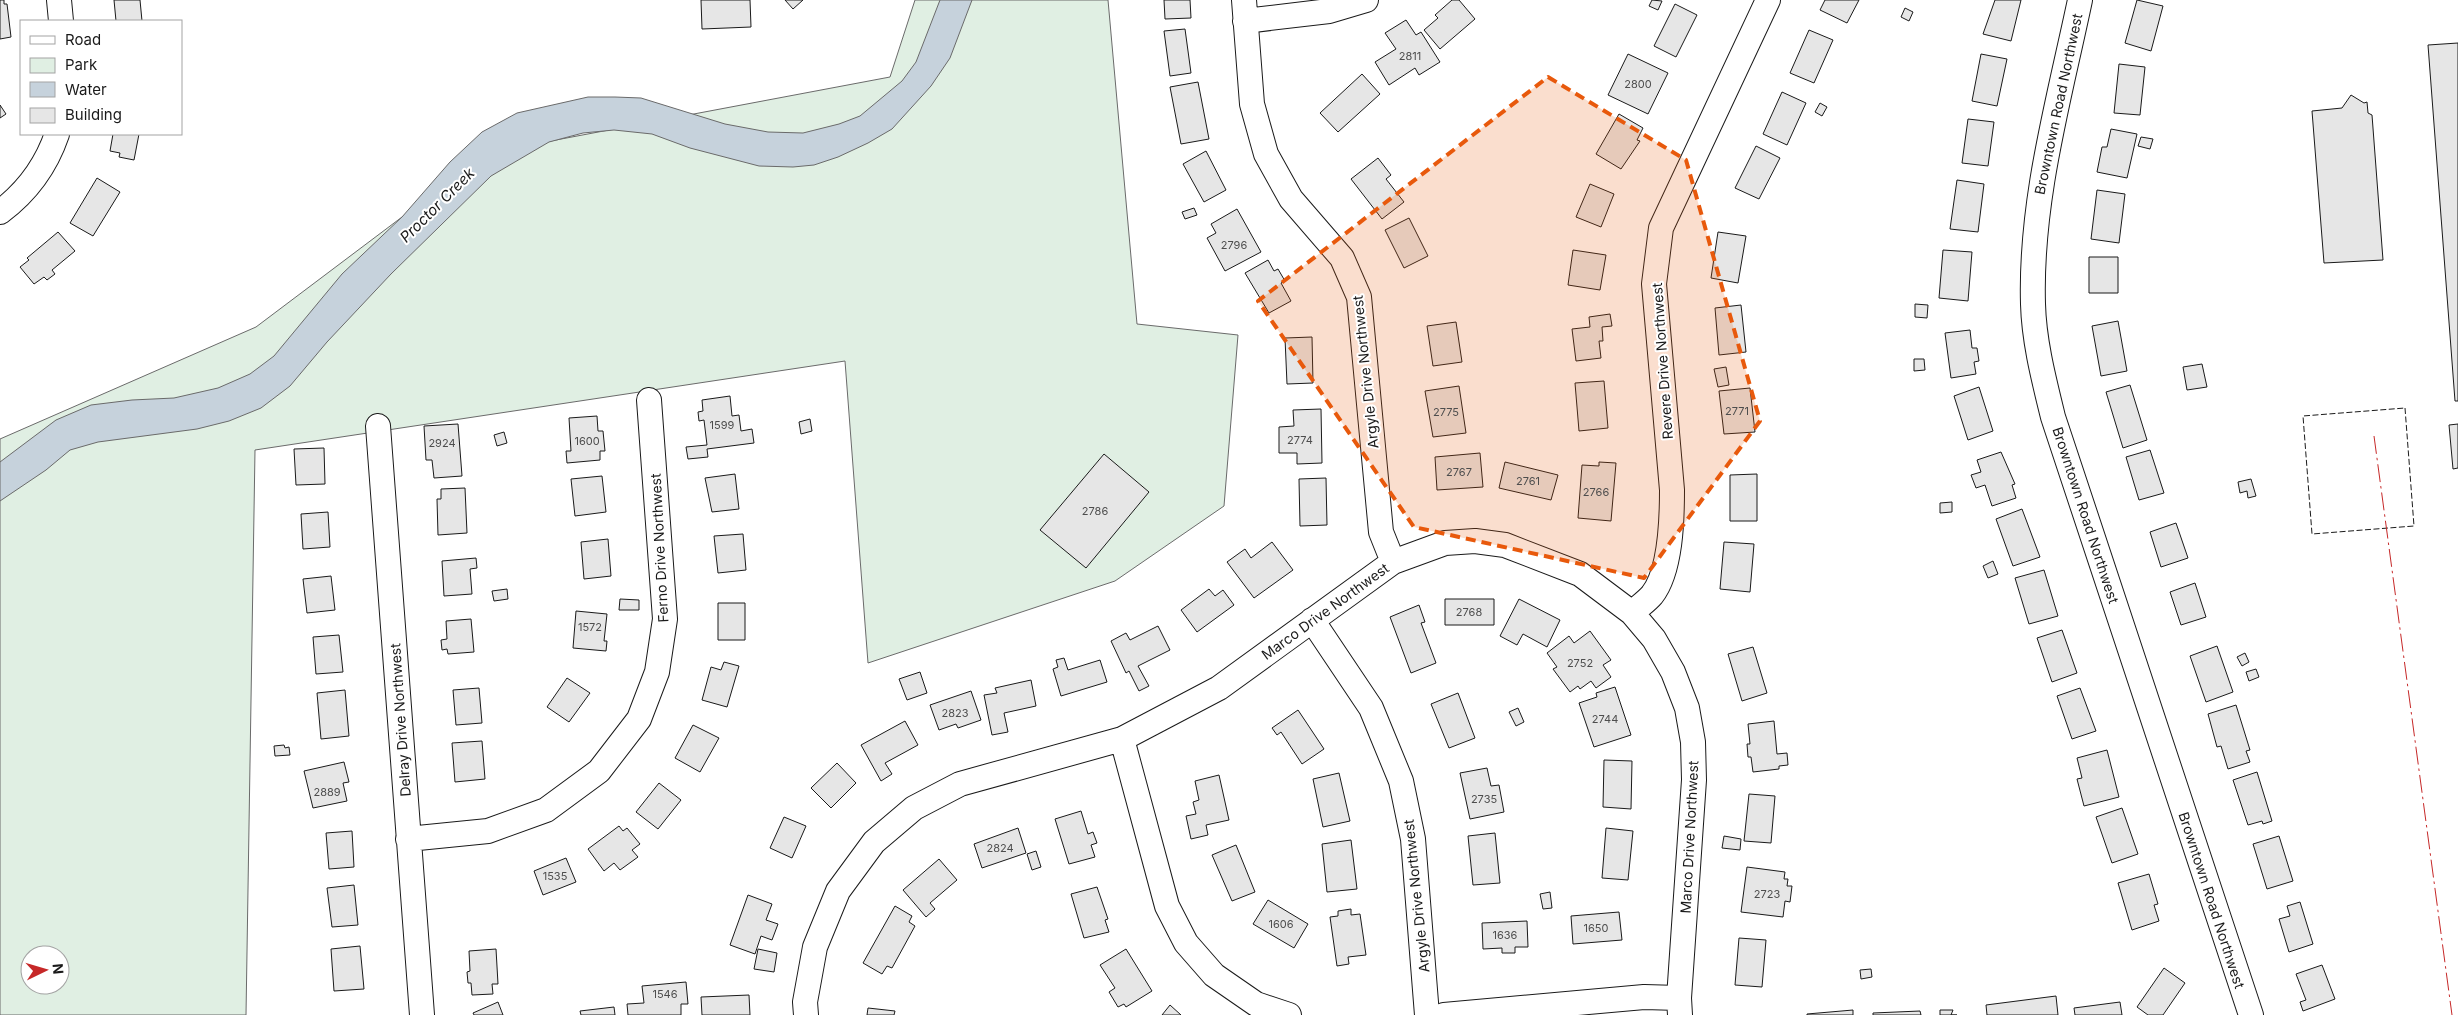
<svg xmlns="http://www.w3.org/2000/svg" width="2458" height="1015" viewBox="0 0 2458 1015" font-family="Inter,sans-serif">
<style>
.green{fill:#e0efe3;stroke:#6a6a6a;fill-rule:evenodd}
.water{fill:#c6d2dc;stroke:#6a6a6a}
.building{fill:#e6e6e6;stroke:#1a1a1a}
.lines{fill:none;stroke-linecap:round;stroke-linejoin:round}
.minor-casing{stroke:#1a1a1a;stroke-width:26}
.minor{stroke:#fff;stroke-width:24}
.fence{stroke:#1a1a1a;stroke-width:1;stroke-dasharray:6 2.5;stroke-linecap:butt}
.power{stroke:#c62828;stroke-width:1;stroke-dasharray:18 4 2.5 4;stroke-linecap:butt}
.marked{fill:#e8590c;fill-opacity:0.2;stroke:#e8590c;stroke-width:4;stroke-dasharray:10 6;stroke-linejoin:round}
.labels{text-anchor:middle;dominant-baseline:central;stroke-width:4;stroke-linejoin:round;paint-order:stroke}
.number-label{font-size:11px;fill:#4d4d4d}
.street-label{font-size:14px;fill:#1a1a1a;stroke:#fff}
.water-label{font-size:15px;font-style:italic;fill:#1a1a1a;stroke:#fff}
</style>
<rect width="100%" height="100%" fill="#fff"/>
<path class="green" d="M915,0H1108L1137,324L1238,335L1224,506L1115,581L868,663L845,361L255,450L246,1015H0V439L256,327L487,153L890,77ZM30,955H60V985H30Z"/>
<path class="water" d="M940,0H972L950,58L931,86L892,129L868,143L838,157L814,165L793,167L759,166L690,148L652,134L614,130L583,133L549,142L491,176L391,274L327,342L290,386L261,408L229,421L197,429L98,442L70,450L46,470L0,501V462L56,420L91,405L132,400L174,398L218,388L250,374L274,356L342,274L402,217L450,162L482,132L517,113L588,97H615L641,98L725,124L768,132L803,133L839,124L860,116L902,81L916,62Z"/>
<path class="building" d="M0,0H4V4H7L11,37L0,39Z
M114,0H140L142,21H116Z
M701,0H750L751,27L702,29Z
M785,0H803L793,9Z
M1164,0H1190L1191,18L1165,19Z
M1452,0H1459L1475,19L1440,49L1424,30L1438,18L1435,15Z
M1652,0L1662,1L1658,10L1649,6Z
M1825,0H1859L1847,23L1820,10Z
M1995,0H2021L2011,41L1983,34Z
M2137,0L2163,6L2151,51L2125,43Z
M1675,4L1697,15L1676,57L1654,46Z
M1905,8L1913,12L1909,21L1901,17Z
M1406,20L1416,35L1421,32L1440,62L1419,75L1415,68L1389,85L1375,62L1396,49L1385,33Z
M1185,29L1191,73L1170,76L1164,31Z
M1809,30L1833,40L1814,83L1790,73Z
M2458,43V401H2455L2428,45Z
M1628,54L1668,73L1648,114L1608,95Z
M1981,54L2007,59L1997,106L1972,101Z
M2119,64L2145,67L2140,115L2114,113Z
M1362,74L1380,94L1338,132L1320,113Z
M1198,82L1209,139L1181,144L1170,87Z
M1782,92L1806,103L1787,145L1763,134Z
M2351,95L2364,103L2367,102L2368,113L2372,115L2383,260L2324,263L2312,111L2342,108Z
M1820,103L1827,107L1822,116L1815,112Z
M0,105L6,114L0,118Z
M1619,114L1643,128L1637,140L1640,141L1621,169L1596,154Z
M1968,119L1994,122L1988,166L1962,163Z
M2111,129L2137,134L2127,178L2097,172L2102,147H2107Z
M113,134H139L134,160L119,157L120,153L110,151Z
M2141,137L2153,139L2150,149L2138,146Z
M1756,146L1780,158L1759,199L1735,188Z
M1206,151L1226,190L1204,202L1183,164Z
M1378,158L1391,175L1386,179L1404,202L1382,219L1351,179Z
M97,178L120,192L93,236L70,223Z
M1957,180L1984,184L1978,232L1950,229Z
M1590,184L1614,194L1601,227L1576,217Z
M2097,190L2125,194L2119,243L2091,239Z
M1194,208L1197,215L1185,219L1182,212Z
M1237,209L1261,252L1225,271L1207,238L1216,233L1211,224Z
M1409,218L1428,256L1404,268L1385,230Z
M58,232L75,251L52,270L55,274L47,280L44,277L34,284L20,267L29,260L27,258Z
M1718,232L1746,236L1738,283L1711,278Z
M1573,250L1606,255L1600,290L1568,285Z
M1943,250L1972,252L1968,301L1939,298Z
M2089,257H2118V293H2089Z
M1268,260L1274,271L1278,269L1285,281L1281,283L1291,301L1269,313L1245,273Z
M1915,304L1928,305L1927,318L1915,317Z
M1741,305L1746,352L1719,355L1715,308Z
M1610,314L1612,326L1602,327L1603,341H1599L1601,358L1576,361L1572,329L1590,327L1589,317Z
M2118,321L2127,371L2101,376L2092,326Z
M1456,322L1462,362L1433,366L1427,326Z
M1970,330L1972,348H1977L1979,361L1974,362L1976,374L1951,378L1945,333Z
M1312,337L1313,383L1287,384L1285,338Z
M1914,359H1924L1925,370L1914,371Z
M2202,364L2207,387L2187,390L2183,367Z
M1726,367L1729,385L1718,387L1714,369Z
M1604,381L1608,428L1579,431L1575,383Z
M2130,385L2147,440L2123,448L2106,392Z
M1459,386L1466,433L1433,437L1425,391Z
M1979,387L1993,431L1968,440L1954,396Z
M1750,388L1755,432L1724,434L1719,391Z
M730,396L732,416L739,415L741,431L752,429L754,443L707,449L708,457L688,459L686,447L707,445L704,420L699,421L698,412L703,411L702,400Z
M1321,409L1322,463L1297,464V453H1279V427L1294,426L1293,410Z
M597,416L598,431H603L605,451H600V460L567,463L566,451H571L569,418Z
M810,419L812,431L801,434L799,422Z
M458,424L462,476L434,478L432,460H426L424,426Z
M2458,424V468L2453,469L2449,425Z
M504,432L507,443L497,446L494,435Z
M324,448L325,484L296,485L294,449Z
M2150,450L2164,493L2139,500L2126,457Z
M2001,452L2015,484L2012,485L2016,498L1992,506L1985,485L1976,488L1971,475L1981,472L1977,460Z
M1480,453L1483,487L1437,490L1435,457Z
M1104,454L1149,492L1086,568L1040,530Z
M1505,462L1558,475L1551,500L1499,488Z
M1599,462L1616,463L1611,521L1578,518L1582,465L1599,466Z
M735,474L739,509L712,512L705,478Z
M1757,474V521H1730V475Z
M602,476L606,512L575,516L571,479Z
M1326,478L1327,525L1300,526L1299,479Z
M2251,479L2256,496L2248,498L2247,491L2240,493L2238,482Z
M465,488L467,533L438,535L437,499H441V489Z
M1952,502V512L1940,513V503Z
M2022,509L2040,557L2013,566L1996,519Z
M328,512L330,547L303,549L301,514Z
M2176,523L2188,558L2161,567L2150,532Z
M743,534L746,570L718,573L714,536Z
M608,539L611,576L584,579L581,542Z
M1272,542L1293,570L1254,598L1227,562L1245,549L1251,558Z
M1724,542L1754,544L1750,592L1720,589Z
M476,558L477,568L470,569L472,594L444,596L442,561Z
M1993,561L1998,574L1988,578L1983,566Z
M2044,570L2058,616L2029,624L2015,578Z
M331,576L335,610L307,613L303,579Z
M2195,583L2206,617L2181,625L2170,592Z
M507,589L508,599L494,601L492,591Z
M1209,589L1215,596L1223,590L1234,605L1197,632L1181,610Z
M620,599L639,600V610H619Z
M1445,599H1494V625H1445Z
M1519,599L1560,620L1547,647L1523,634L1517,645L1500,636Z
M718,603H745V640H718Z
M1419,605L1425,622L1421,623L1436,663L1411,673L1390,617Z
M576,611L607,614L604,641H607L606,651L573,648Z
M471,619L474,652L448,654L447,649L442,650L441,640L447,639L446,621Z
M1158,626L1170,650L1138,666L1149,686L1139,691L1129,671L1126,673L1111,641L1126,633L1130,640Z
M2062,630L2077,673L2052,682L2037,638Z
M1590,631L1611,660L1603,665L1611,677L1596,688L1591,681L1580,689L1578,686L1570,692L1553,669L1557,667L1547,653L1569,636L1574,643Z
M339,635L343,672L316,674L313,637Z
M2217,646L2233,692L2206,702L2190,656Z
M1753,647L1767,693L1742,701L1728,654Z
M2245,653L2249,662L2242,666L2237,657Z
M1064,658L1068,670L1100,660L1107,682L1061,696L1053,669L1058,667L1056,660Z
M724,662L739,666L727,707L702,700L711,667L721,670Z
M2256,669L2259,677L2249,681L2246,672Z
M920,672L927,693L907,700L899,679Z
M567,678L590,693L569,722L547,707Z
M1031,680L1036,706L1004,713L1008,732L992,735L984,695L997,693L995,688Z
M1615,687L1631,735L1594,747L1579,703L1597,697L1596,693Z
M479,688L482,723L456,725L453,690Z
M2080,688L2096,731L2072,739L2057,696Z
M345,690L349,736L321,739L317,693Z
M971,691L981,720L958,728L956,724L939,730L930,705Z
M1458,693L1475,738L1449,748L1431,704Z
M2236,705L2250,750L2246,751L2250,762L2228,769L2221,746L2217,747L2208,714Z
M1518,708L1524,722L1516,726L1509,712Z
M1298,710L1324,749L1302,764L1281,732L1277,735L1272,728Z
M905,721L918,745L885,763L892,774L881,781L861,745Z
M1774,721L1777,754L1787,753L1788,765L1779,766V769L1753,772L1751,757H1748L1747,744H1750L1748,724Z
M693,725L719,738L700,772L675,758Z
M482,741L485,779L455,782L452,743Z
M284,745L285,748L289,747L290,755L275,756L274,746Z
M2107,750L2119,797L2084,806L2077,779L2082,778L2077,758Z
M1604,760L1632,761L1631,809L1603,807Z
M344,762L349,782L343,783L347,801L313,808L304,771Z
M837,763L856,783L831,808L811,788Z
M1487,768L1491,786L1499,785L1504,812L1470,819L1460,773Z
M2257,772L2272,821L2263,824L2262,821L2248,825L2233,780Z
M1339,773L1350,821L1323,827L1313,779Z
M1219,775L1229,820L1206,825L1208,835L1191,839L1186,816L1196,814L1193,802L1199,800L1195,781Z
M659,783L681,800L658,829L636,812Z
M1749,794L1775,796L1771,843L1744,841Z
M2122,808L2138,854L2112,863L2096,817Z
M1081,811L1088,834L1093,832L1097,843L1091,845L1095,857L1069,864L1055,819Z
M784,817L806,826L792,858L770,848Z
M619,826L623,831L627,828L640,844L632,850L638,857L620,870L614,863L604,871L588,849Z
M1018,828L1026,853L982,868L974,844Z
M1606,828L1633,831L1628,880L1602,878Z
M352,831L354,867L329,869L326,833Z
M1495,833L1500,883L1473,885L1468,836Z
M1724,836L1741,839L1740,850L1722,848Z
M2279,836L2293,881L2267,889L2253,844Z
M1351,840L1357,889L1327,892L1322,844Z
M1236,845L1255,892L1232,901L1212,855Z
M1036,851L1041,867L1032,870L1027,854Z
M566,858L576,882L543,895L534,871Z
M939,859L957,880L930,903L935,909L926,917L903,890Z
M1747,867L1785,872L1784,879H1788L1787,886H1792L1790,902L1785,901L1783,917L1741,912Z
M2149,874L2158,904L2154,905L2159,921L2132,930L2118,883Z
M354,885L358,925L332,927L327,888Z
M1097,887L1108,919L1105,920L1109,932L1084,938L1071,894Z
M1550,892L1552,908L1543,909L1540,894Z
M748,895L772,904L766,920L778,924L772,940L761,936L755,954L730,945Z
M1268,900L1308,924L1294,948L1253,924Z
M2300,902L2313,944L2289,952L2279,919L2290,916L2287,906Z
M895,906L912,916L909,922L915,926L892,968L887,966L882,974L863,963Z
M1351,909V915L1360,914L1366,955L1348,957L1349,964L1337,966L1330,917L1338,916V911Z
M1619,912L1622,940L1573,944L1571,916Z
M1527,921L1528,947H1515V953H1502V948L1483,949L1482,923Z
M1739,938L1766,940L1762,987L1735,985Z
M360,946L364,989L334,991L331,949Z
M496,949L498,984H492L493,994L472,995L471,983H468L467,972L470,971L469,951Z
M758,949L777,953L774,972L754,969Z
M1126,949L1152,991L1126,1007L1124,1004L1118,1007L1109,992L1115,988L1100,965Z
M2322,965L2335,999L2303,1011L2300,1002L2306,1000L2296,974Z
M2164,968L2185,983L2163,1015H2148L2137,1007Z
M1871,969L1872,977L1861,979L1860,970Z
M686,982L688,1004H681V1015H628L627,1004L644,1003L642,986Z
M749,995L750,1015H702L701,997Z
M2056,996L2058,1015H1987L1986,1005Z
M498,1002L503,1015H474L473,1013Z
M2120,1002L2122,1015H2075L2074,1008Z
M1170,1005L1181,1015H1162Z
M614,1007L615,1015H581L580,1011Z
M868,1008L895,1011L894,1015H867Z
M1853,1010V1015H1807V1014Z
M1940,1010H1953L1951,1015H1957H1940Z
M1920,1011L1921,1015H1873V1013Z"/>
<g class="lines">
<defs>
<path id="minor" d="M59,0L61,21
M1244,0L1252,104L1266,154L1291,199L1342,258L1359,297L1381,532L1393,562
M2080,0C2059,100 2030,201 2033,304C2034,342 2044,380 2053,417L2251,1015
M1245,21L1329,11L1366,0
M0,212C27,192 46,166 57,134
M378,426L422,1015
M1632,613C1638,607 1646,602 1652,595C1671,571 1672,519 1672,490L1654,284L1661,228L1768,0
M1312,620L1371,708L1401,781L1413,839L1427,1015
M1122,739L1167,906L1186,943L1214,975L1256,1004L1289,1015
M408,839L488,831L546,810L599,771L639,719L657,672L665,619L649,400
M806,1015L805,1002L815,947L838,891L874,842L914,808L960,784L1122,739L1219,688L1393,562L1445,543L1475,541L1505,545L1580,574L1632,613L1654,639L1673,672L1687,708L1693,742L1694,780L1679,998L1680,1015
M1444,1015L1644,997L1679,998"/>
</defs>
<use href="#minor" class="minor-casing"/>
<use href="#minor" class="minor"/>
<path class="fence" d="M2405,408L2414,526L2312,534L2303,416Z"/>
<path class="power" d="M2374,436L2452,1015"/>
</g>
<path class="marked" d="M1548,77L1686,160L1760,421L1644,578L1414,527L1258,301Z"/>
<g class="labels">
<g class="number-label">
<text x="1410" y="56">2811</text>
<text x="1638" y="84">2800</text>
<text x="1234" y="245">2796</text>
<text x="1737" y="411">2771</text>
<text x="1446" y="412">2775</text>
<text x="722" y="425">1599</text>
<text x="1300" y="440">2774</text>
<text x="587" y="441">1600</text>
<text x="442" y="443">2924</text>
<text x="1459" y="472">2767</text>
<text x="1528" y="481">2761</text>
<text x="1596" y="492">2766</text>
<text x="1095" y="511">2786</text>
<text x="1469" y="612">2768</text>
<text x="590" y="627">1572</text>
<text x="1580" y="663">2752</text>
<text x="955" y="713">2823</text>
<text x="1605" y="719">2744</text>
<text x="327" y="792">2889</text>
<text x="1484" y="799">2735</text>
<text x="1000" y="848">2824</text>
<text x="555" y="876">1535</text>
<text x="1767" y="894">2723</text>
<text x="1281" y="924">1606</text>
<text x="1596" y="928">1650</text>
<text x="1505" y="935">1636</text>
<text x="665" y="994">1546</text>
</g>
<g class="street-label">
<text transform="translate(2058 104) rotate(-78)">Browntown Road Northwest</text>
<text transform="translate(1662 361) rotate(-94)">Revere Drive Northwest</text>
<text transform="translate(1365 372) rotate(-96)">Argyle Drive Northwest</text>
<text transform="translate(2086 515) rotate(72)">Browntown Road Northwest</text>
<text transform="translate(659 548) rotate(-93)">Ferno Drive Northwest</text>
<text transform="translate(1325 611) rotate(-36)">Marco Drive Northwest</text>
<text transform="translate(400 720) rotate(-94)">Delray Drive Northwest</text>
<text transform="translate(1689 837) rotate(-87)">Marco Drive Northwest</text>
<text transform="translate(1416 896) rotate(-96)">Argyle Drive Northwest</text>
<text transform="translate(2212 900) rotate(72)">Browntown Road Northwest</text>
</g>
<g class="water-label">
<text transform="translate(437 205) rotate(-45)">Proctor Creek</text>
</g>
</g>
<rect x="20" y="20" width="162" height="115" fill="#ffffff" stroke="#a3a3a3"/>
<rect x="30" y="36" width="25" height="8" fill="#ffffff" stroke="#a3a3a3"/>
<text x="65" y="45" font-size="15" fill="#1a1a1a">Road</text>
<rect x="30" y="58" width="25" height="15" fill="#e0efe3" stroke="#a3a3a3"/>
<text x="65" y="70" font-size="15" fill="#1a1a1a">Park</text>
<rect x="30" y="82" width="25" height="15" fill="#c6d2dc" stroke="#a3a3a3"/>
<text x="65" y="95" font-size="15" fill="#1a1a1a">Water</text>
<rect x="30" y="108" width="25" height="15" fill="#e6e6e6" stroke="#a3a3a3"/>
<text x="65" y="120" font-size="15" fill="#1a1a1a">Building</text>
<g transform="translate(45 970) rotate(85)"><circle r="24" fill="#ffffff" stroke="#a3a3a3"/>
<path d="M0-4L9 19L0 12L-9 19Z" fill="#c62828"/>
<text y="-8" font-size="14" font-weight="bold" text-anchor="middle" fill="#1a1a1a">N</text>
</g>
</svg>
